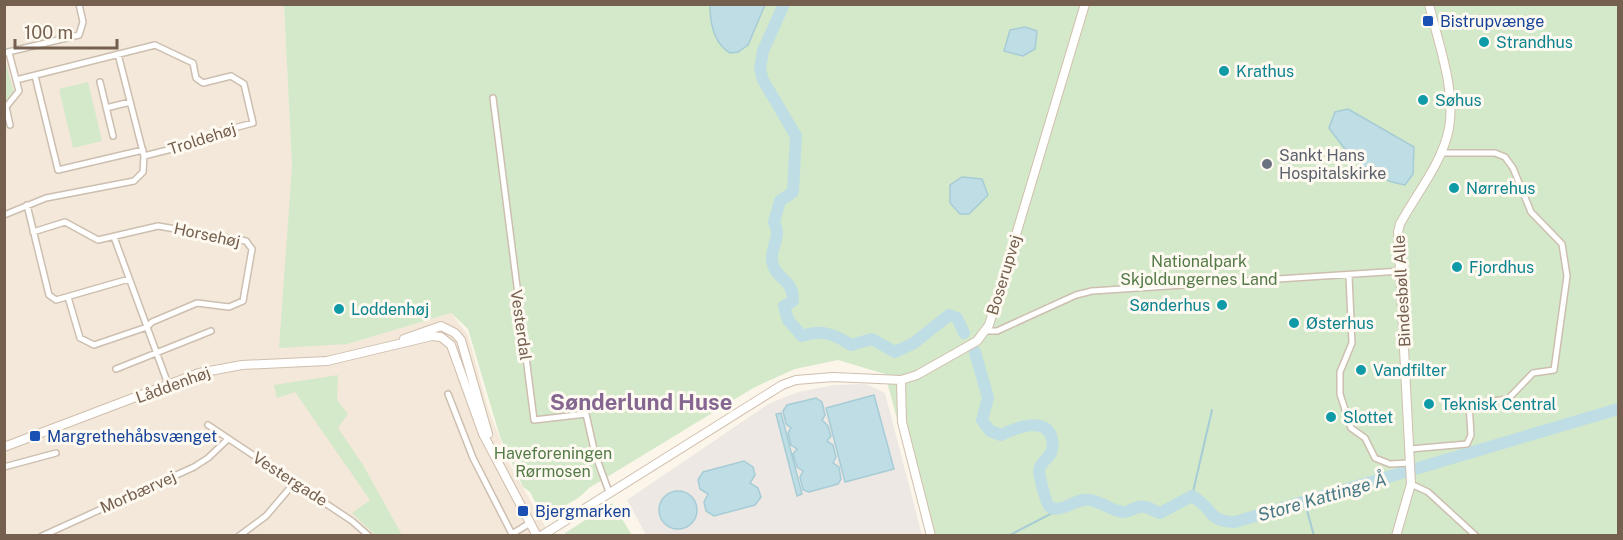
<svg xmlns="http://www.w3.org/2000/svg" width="1623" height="540" viewBox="0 0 1623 540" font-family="'Public Sans',sans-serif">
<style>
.residential{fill:#f3e8d9}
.industrial{fill:#ede8e3}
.green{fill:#d4e9c9}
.water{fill:#bfdde5;stroke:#a6ccd6;stroke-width:1.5}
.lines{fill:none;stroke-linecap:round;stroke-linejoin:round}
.stream{stroke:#a6ccd6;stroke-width:2}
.river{stroke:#bfdde5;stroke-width:12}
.street-casing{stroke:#cdbfb0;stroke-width:8}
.secondary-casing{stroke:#d0bfae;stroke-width:10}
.street{stroke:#fff;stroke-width:5}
.secondary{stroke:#fff;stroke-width:8}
.transit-dot{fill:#1a4fb4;stroke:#fefaf1;stroke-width:2}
.culture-dot{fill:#0f9aa8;stroke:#fefaf1;stroke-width:2}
.worship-dot{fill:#6b7280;stroke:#fefaf1;stroke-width:2}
.labels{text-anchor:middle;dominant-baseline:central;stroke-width:6;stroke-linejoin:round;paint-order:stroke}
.transit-label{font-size:16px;fill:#164399;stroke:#fefaf1;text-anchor:start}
.culture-label{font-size:16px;fill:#0d838f;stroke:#fefaf1;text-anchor:start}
.street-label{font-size:16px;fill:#755f4e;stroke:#fefaf1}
.worship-label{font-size:16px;fill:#5b616d;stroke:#fefaf1;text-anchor:start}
.park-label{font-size:16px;fill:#537a47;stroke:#fefaf1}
.water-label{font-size:18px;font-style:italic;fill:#497a87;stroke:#fefaf1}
.district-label{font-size:22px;font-weight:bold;fill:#856691;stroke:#fefaf1}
</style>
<rect width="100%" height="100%" fill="#fcf6ea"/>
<path class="residential" d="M4,5H284L292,167L348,344L451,313L468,335L488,408L509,463L550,535H5Z"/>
<path class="industrial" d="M866,384L885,393L922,535H646L627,500L770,403L798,392L834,385Z"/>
<path class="green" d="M284,5H1618V535H928L885,374L838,360L795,369L755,387L589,488C576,503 559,507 543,517L530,492L523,487L500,437L468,329L451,313L348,344L279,348L292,167Z
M5,60L14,93L5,102Z
M88,82L102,141L73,148L59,89Z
M338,375L337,400L348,414L338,428L363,465L402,535H375L352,513L370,500L295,392L277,398L274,385Z
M612,503L632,535H565V533Z"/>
<path class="water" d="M710,5H765L748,45L738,52L730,53C713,43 710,22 710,5Z
M1025,27L1037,31L1035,49L1023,56L1004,51L1010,30Z
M1348,109L1414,147L1413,174L1405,185C1365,178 1352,159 1329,128L1335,112Z
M962,177L982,179L988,195L969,214H960L950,203V185Z
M874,395L894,469L845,482L826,408Z
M816,398L822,402L825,415L822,420L828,426L831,436L827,441L833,445L836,457L833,463L839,467L841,479L838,484L809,492L803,490L800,477L803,471L797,467L793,454L797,449L791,445L788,433L791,428L786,424L783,411L787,405Z
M781,413L802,494L797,496L776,414Z
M744,461L753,467L755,475L750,483L758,488L761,497L755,505L714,516L706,511L704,502L708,494L700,489L698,480L703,472Z
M659 510a19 19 0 1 1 38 0a19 19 0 1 1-38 0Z"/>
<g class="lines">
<path class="stream" d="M1192,496L1212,410
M1305,503L1314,536
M1008,536L1058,510"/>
<path class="river" d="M784,4L763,51L760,69L763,80L796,136L793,192L780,201L774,222C782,237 771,245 772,260C774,280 794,278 793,301L784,306L788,320L802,336C820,329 835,334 851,345L872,339L895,352L914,343L949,315L957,318L964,333
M975,352L988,398L982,420L990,431L1001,435C1015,428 1047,415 1052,439C1053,443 1053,448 1051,453C1048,459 1040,462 1039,471C1039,476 1046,503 1049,506C1058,514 1072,502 1083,500C1098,498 1108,510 1122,512C1129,513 1132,508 1139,507C1146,505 1154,511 1160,513L1192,496C1214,508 1206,521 1235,522L1618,409"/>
<defs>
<path id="street" d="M4,53L79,35L83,22L79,4
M9,53L19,91L6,107L10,125
M35,76L58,170L143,150
M16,80L155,45L193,63L196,78L203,83L231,76L244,84L253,123L211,134L203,141L144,156
M100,82L113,136
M493,98L534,420L586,414L595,454L609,492
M106,108L130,102
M27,205L49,295L56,300L129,279
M4,215L46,198L134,181L143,172L144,156L118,54
M33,232L65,222L98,240L158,226L246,241L252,249L243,301L229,307L197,303L152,322L147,327L94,345L80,338L68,297
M114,237L168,384
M1349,276L1352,343L1340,372V394L1351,428L1365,438L1375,458L1390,464L1410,463
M986,331H997L1076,295L1092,291L1401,271
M116,369L211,331
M448,394L473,458L513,536
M208,425L352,521L369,536
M1410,449L1467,444L1471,435L1469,404L1508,399L1533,373L1554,370L1567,276L1562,244L1531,212L1513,168L1505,157L1495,153H1441
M4,467L56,453
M1411,484L1428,492L1476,536
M512,534L530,523
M42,536L194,467L208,458L228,439
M239,536L266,516L295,482"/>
<path id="secondary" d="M404,339L441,326L455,333L461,340L488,434
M901,380L902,422L931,536
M4,447L199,373L242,365L327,361L432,336L441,337L451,345L483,434L537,536
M541,536L782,385L796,380L833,377L901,380L917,375L977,341L989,325L1085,4
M1396,536L1411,484L1398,232L1400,224C1416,194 1443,162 1449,128C1456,89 1438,43 1429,4"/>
</defs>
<use href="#street" class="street-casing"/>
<use href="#secondary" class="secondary-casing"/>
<use href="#street" class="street"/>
<use href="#secondary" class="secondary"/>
</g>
<g class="transit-dot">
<rect x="1422" y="15" width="12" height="12" rx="3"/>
<rect x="29" y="430" width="12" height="12" rx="3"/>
<rect x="517" y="505" width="12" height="12" rx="3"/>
</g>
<g class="culture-dot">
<circle cx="1484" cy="42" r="6"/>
<circle cx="1224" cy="71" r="6"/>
<circle cx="1423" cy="100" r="6"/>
<circle cx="1454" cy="188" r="6"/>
<circle cx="1457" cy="267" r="6"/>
<circle cx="1222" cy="305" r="6"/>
<circle cx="339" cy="309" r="6"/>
<circle cx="1294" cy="323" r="6"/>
<circle cx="1361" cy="370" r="6"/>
<circle cx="1429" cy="404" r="6"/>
<circle cx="1331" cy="417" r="6"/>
</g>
<circle class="worship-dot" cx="1267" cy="164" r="6"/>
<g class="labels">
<g class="transit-label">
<text x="1440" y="21">Bistrupvænge</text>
<text x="47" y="436">Margrethehåbsvænget</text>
<text x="535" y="511">Bjergmarken</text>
</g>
<g class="culture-label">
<text x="1496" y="42">Strandhus</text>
<text x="1236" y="71">Krathus</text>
<text x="1435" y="100">Søhus</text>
<text x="1466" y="188">Nørrehus</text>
<text x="1469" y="267">Fjordhus</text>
<text x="1210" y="305" text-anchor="end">Sønderhus</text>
<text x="351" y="309">Loddenhøj</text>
<text x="1306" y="323">Østerhus</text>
<text x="1373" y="370">Vandfilter</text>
<text x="1441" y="404">Teknisk Central</text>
<text x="1343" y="417">Slottet</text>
</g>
<g class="street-label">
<text transform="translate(202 139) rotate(-18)">Troldehøj</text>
<text transform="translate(207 235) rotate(12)">Horsehøj</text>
<text transform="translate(1004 275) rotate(-73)">Boserupvej</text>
<text transform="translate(1402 291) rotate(-93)">Bindesbøll Alle</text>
<text transform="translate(521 325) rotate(82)">Vesterdal</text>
<text transform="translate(173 385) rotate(-20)">Låddenhøj</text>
<text transform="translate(290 479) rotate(33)">Vestergade</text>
<text transform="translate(138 492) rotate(-24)">Morbærvej</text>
</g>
<g class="worship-label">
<text x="1279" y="155">Sankt Hans<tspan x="1279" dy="18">Hospitalskirke</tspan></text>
</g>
<g class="park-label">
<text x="1199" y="261">Nationalpark<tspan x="1199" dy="18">Skjoldungernes Land</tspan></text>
<text x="553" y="453">Haveforeningen<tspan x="553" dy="18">Rørmosen</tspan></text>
</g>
<g class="water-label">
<text transform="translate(1322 497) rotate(-16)">Store Kattinge Å</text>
</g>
<g class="district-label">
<text x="641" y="402">Sønderlund Huse</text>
</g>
</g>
<rect width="1623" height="540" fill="none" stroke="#755f4e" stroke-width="12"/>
<path d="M15 39v9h102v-9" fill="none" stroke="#755f4e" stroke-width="3"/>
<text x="24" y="39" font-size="18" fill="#755f4e" stroke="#fefaf1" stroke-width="4.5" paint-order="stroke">100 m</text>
</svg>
